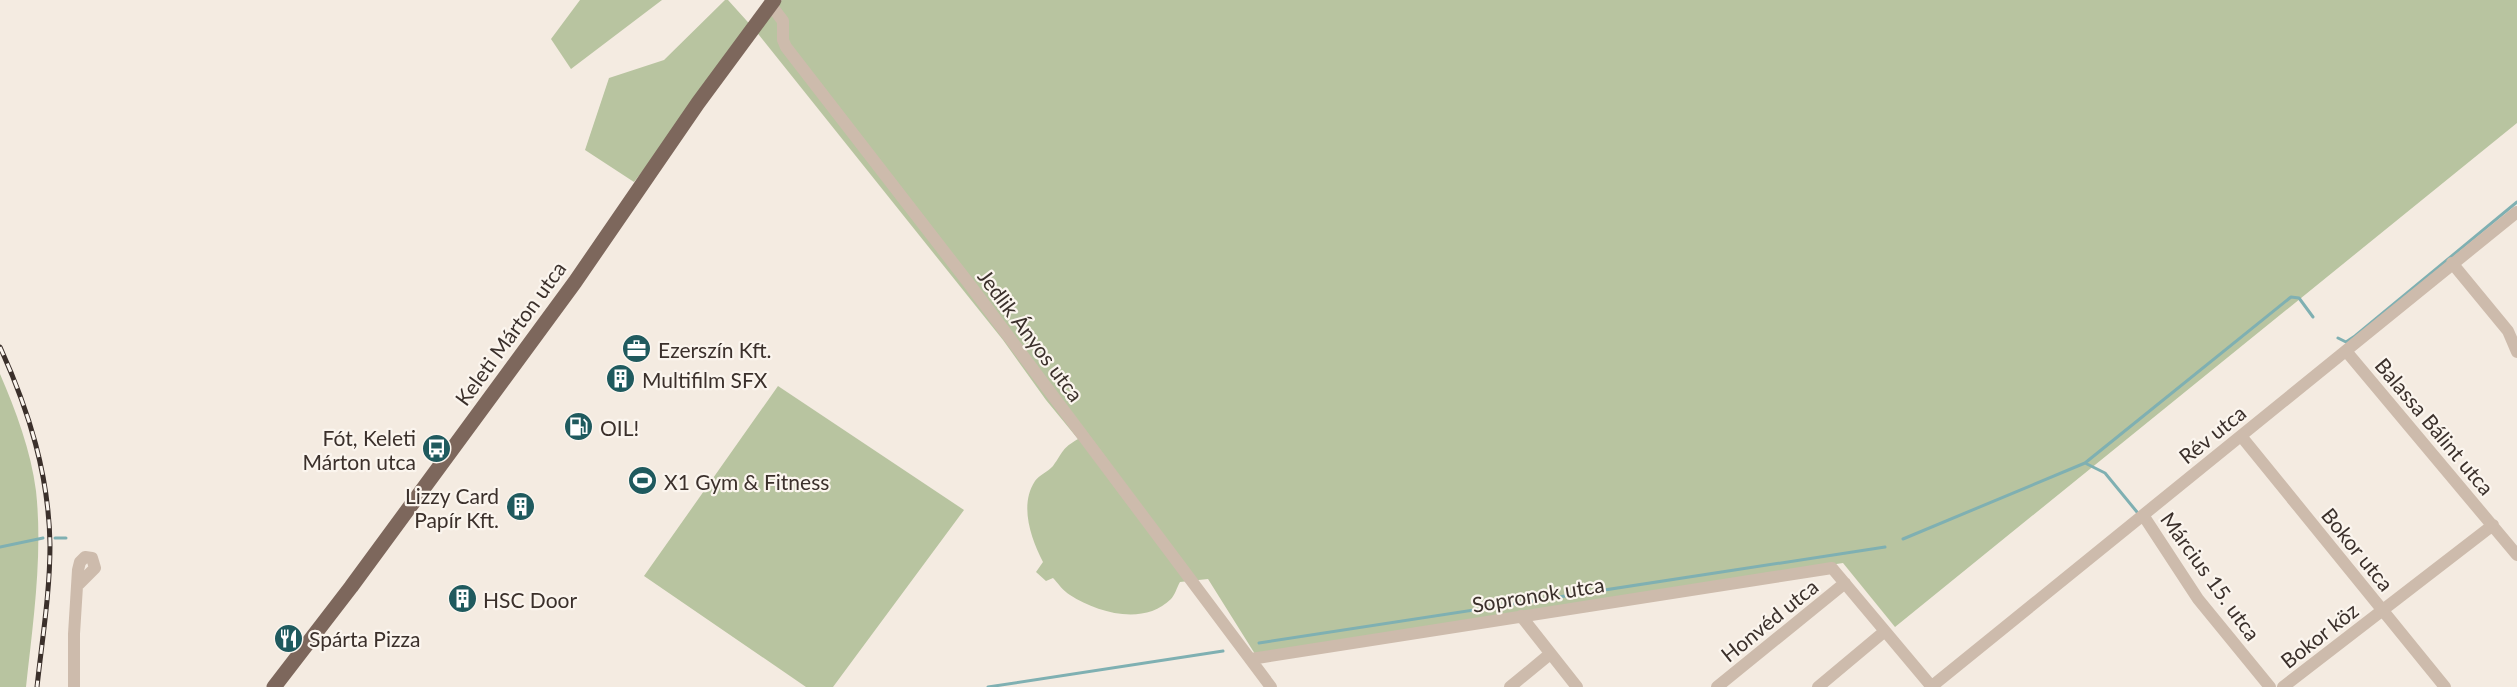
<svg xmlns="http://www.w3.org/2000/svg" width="2517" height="687" viewBox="0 0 2517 687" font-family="Lato,sans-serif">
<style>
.green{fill:#b8c4a0}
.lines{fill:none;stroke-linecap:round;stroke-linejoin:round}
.stream{stroke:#7fb0b2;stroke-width:3}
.minor{stroke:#cdbbac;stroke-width:12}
.major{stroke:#7d675c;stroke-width:15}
.rail-casing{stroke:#3b302b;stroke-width:5}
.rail{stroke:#fbf5ee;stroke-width:3;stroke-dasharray:9;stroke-linecap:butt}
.labels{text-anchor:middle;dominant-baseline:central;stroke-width:4.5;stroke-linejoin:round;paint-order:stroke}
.street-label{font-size:21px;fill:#3b302b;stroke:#fbf5ee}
.poi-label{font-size:21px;fill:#3b302b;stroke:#fbf5ee;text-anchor:start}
</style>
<rect width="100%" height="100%" fill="#f4ebe1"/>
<path class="green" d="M580,0H662L571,69L551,39Z
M725,0H728L755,30L782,0H2517V123L1895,627L1843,563L1255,654L1208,579L1180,582C1177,587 1175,595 1171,599C1144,626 1098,613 1070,595C1063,591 1058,583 1053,578L1046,581L1036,572L1043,562C1031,539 1019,505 1035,481C1039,475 1048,472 1053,466C1064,451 1061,449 1078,439L1046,400L1003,340L755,30L634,182L585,150L609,78L664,60Z
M0,374C16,411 31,451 36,491C43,555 33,623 26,687H0Z
M778,386L964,510L833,687H806L644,576Z"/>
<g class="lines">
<path class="stream" d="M2338,338L2346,342L2355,336L2517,202
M2085,463L2105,473L2137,512
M55,538H66
M1903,539L2085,463L2291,297L2299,298L2313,317
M0,547L43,538
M1259,643L1885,547
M988,687L1223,651"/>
<path class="minor" d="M770,4L783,21V40L786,47L967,281L1271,687
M2452,263L2508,331L2517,352
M2346,351L2517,555
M2241,436L2445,687
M2143,515L2198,599L2270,687
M1521,616L1577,687
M1251,659L1832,568L1932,687
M74,687V634L78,570L80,562L85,557L92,558L95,568L79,584
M1510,687L1550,654
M1717,687L1845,583
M1818,687L1885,631
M1931,687L2517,212
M2283,687L2493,525"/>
<path class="major" d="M274,687L351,587L575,282L698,103L774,0"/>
<defs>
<path id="rail" d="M0,347C29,411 49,475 50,545C50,593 42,640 37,687"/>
</defs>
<use href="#rail" class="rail-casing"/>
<use href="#rail" class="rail"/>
</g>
<defs>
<symbol id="office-disc" viewBox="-11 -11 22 22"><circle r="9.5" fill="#1f5a5e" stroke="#fbf5ee"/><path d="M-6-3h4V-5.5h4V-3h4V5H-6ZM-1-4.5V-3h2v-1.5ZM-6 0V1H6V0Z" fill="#fff"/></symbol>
<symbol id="building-disc" viewBox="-11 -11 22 22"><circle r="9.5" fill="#1f5a5e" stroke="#fbf5ee"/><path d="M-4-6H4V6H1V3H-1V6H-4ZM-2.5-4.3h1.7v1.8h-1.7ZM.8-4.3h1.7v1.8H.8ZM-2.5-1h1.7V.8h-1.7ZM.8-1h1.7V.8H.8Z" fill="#fff"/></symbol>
<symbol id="fuel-disc" viewBox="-11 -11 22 22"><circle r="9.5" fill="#1f5a5e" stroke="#fbf5ee"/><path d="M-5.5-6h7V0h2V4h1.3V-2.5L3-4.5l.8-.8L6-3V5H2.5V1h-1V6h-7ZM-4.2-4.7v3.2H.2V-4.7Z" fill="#fff"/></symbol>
<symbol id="bus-disc" viewBox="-11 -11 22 22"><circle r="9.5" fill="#1f5a5e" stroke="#fbf5ee"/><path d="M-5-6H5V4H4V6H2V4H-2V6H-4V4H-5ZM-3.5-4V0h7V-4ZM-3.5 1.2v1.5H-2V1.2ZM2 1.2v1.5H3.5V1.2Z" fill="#fff"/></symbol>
<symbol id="stadium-disc" viewBox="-11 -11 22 22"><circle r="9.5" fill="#1f5a5e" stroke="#fbf5ee"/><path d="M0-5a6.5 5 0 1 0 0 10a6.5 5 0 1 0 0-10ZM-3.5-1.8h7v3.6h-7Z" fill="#fff"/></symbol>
<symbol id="restaurant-disc" viewBox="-11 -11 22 22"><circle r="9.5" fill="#1f5a5e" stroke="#fbf5ee"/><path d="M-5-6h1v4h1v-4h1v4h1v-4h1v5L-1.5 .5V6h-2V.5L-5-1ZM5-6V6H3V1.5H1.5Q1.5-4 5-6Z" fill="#fff"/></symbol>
</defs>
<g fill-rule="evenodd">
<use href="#office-disc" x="620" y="332" width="33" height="33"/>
<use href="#building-disc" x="604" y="362" width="33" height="33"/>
<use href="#fuel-disc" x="562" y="410" width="33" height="33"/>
<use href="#bus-disc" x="420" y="432" width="33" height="33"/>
<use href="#stadium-disc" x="626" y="464" width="33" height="33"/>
<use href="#building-disc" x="504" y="490" width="33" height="33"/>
<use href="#building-disc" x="446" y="582" width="33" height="33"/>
<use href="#restaurant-disc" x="272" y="622" width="33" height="33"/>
</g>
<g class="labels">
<g class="street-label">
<text transform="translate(510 333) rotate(-54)">Keleti Márton utca</text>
<text transform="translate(1031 335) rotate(53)">Jedlik Ányos utca</text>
<text transform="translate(2435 426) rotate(50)">Balassa Bálint utca</text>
<text transform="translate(2212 434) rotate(-39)">Rév utca</text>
<text transform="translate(2358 549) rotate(51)">Bokor utca</text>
<text transform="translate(2211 576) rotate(54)">Március 15. utca</text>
<text transform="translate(1538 594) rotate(-9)">Sopronok utca</text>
<text transform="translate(1769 620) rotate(-39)">Honvéd utca</text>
<text transform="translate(2319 635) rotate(-38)">Bokor köz</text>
</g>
<g class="poi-label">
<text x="658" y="349">Ezerszín Kft.</text>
<text x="642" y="379">Multifilm SFX</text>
<text x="600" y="427">OIL!</text>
<text x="416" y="437" text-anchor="end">Fót, Keleti<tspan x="416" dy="24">Márton utca</tspan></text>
<text x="664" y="481">X1 Gym &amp; Fitness</text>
<text x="499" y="495" text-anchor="end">Lizzy Card<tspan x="499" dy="24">Papír Kft.</tspan></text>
<text x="483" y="599">HSC Door</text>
<text x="309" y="638">Spárta Pizza</text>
</g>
</g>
</svg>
